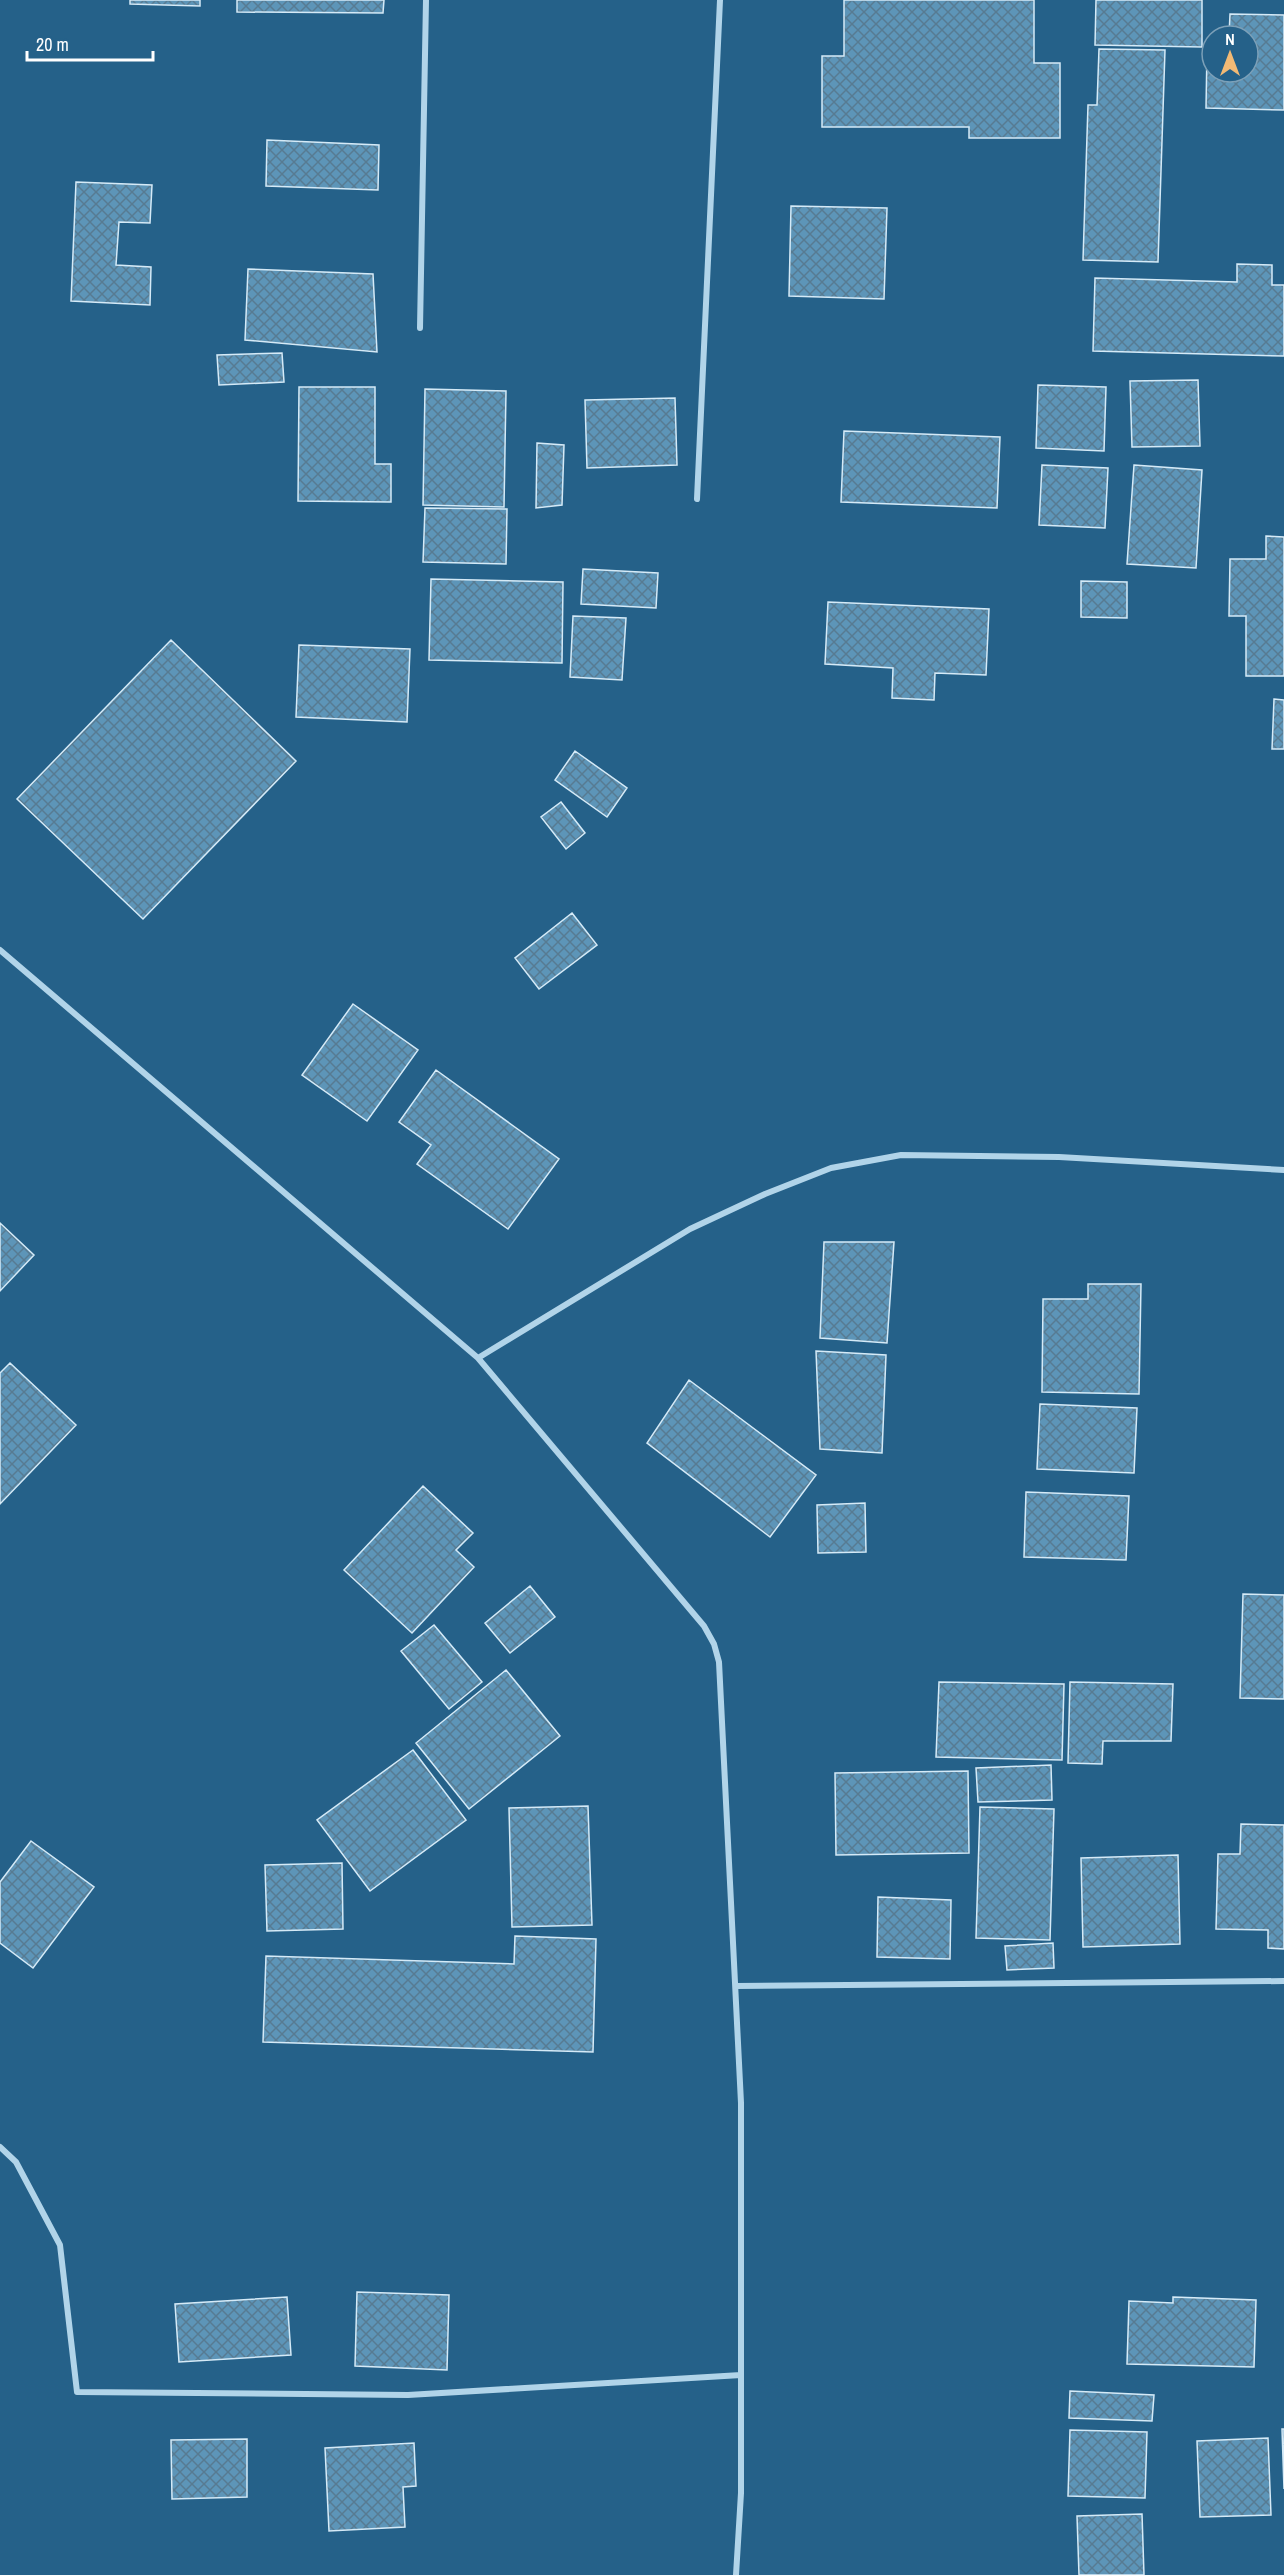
<svg xmlns="http://www.w3.org/2000/svg" width="1284" height="2575" viewBox="0 0 1284 2575" font-family="'Archivo Narrow',sans-serif">
<style>
.building{fill:url(#building-cross-hatch);stroke:#d5eaf7;stroke-width:1.5}
.lines{fill:none;stroke-linecap:round;stroke-linejoin:round}
.street{stroke:#b1d4e9;stroke-width:6}
</style>
<defs>
<pattern id="building-cross-hatch" width="8" height="8" patternUnits="userSpaceOnUse" patternTransform="scale(1.5)"><rect width="8" height="8" fill="#5d95b8"/><path d="M0 0l8 8M0 8l8-8" fill="none" stroke="#577b92"/></pattern>
</defs>
<rect width="100%" height="100%" fill="#256189"/>
<path class="building" d="M130,0H200V6L130,4Z
M237,0H384L383,13L237,12Z
M844,0H1034V63H1060V138H969V127H822V56H844Z
M1096,0H1202V47L1095,45Z
M1230,14L1284,15V110L1206,108L1207,50H1212V72H1248V36H1229Z
M1099,49L1165,50L1158,262L1083,260L1088,105H1097Z
M267,140L379,145L378,190L266,186Z
M76,182L152,185L150,223L119,222L116,265L151,267L150,305L71,301Z
M791,206L887,208L884,299L789,296Z
M1237,264L1272,265V285H1284V356L1093,351L1095,278L1237,282Z
M248,269L373,274L377,352L245,340Z
M282,353L284,382L219,385L217,355Z
M1198,380L1200,446L1132,447L1130,381Z
M1038,385L1106,387L1104,451L1036,448Z
M299,387H375V464H391V502L298,501Z
M425,389L506,391L504,507L423,505Z
M675,398L677,465L587,468L585,400Z
M844,431L1000,437L997,508L841,502Z
M537,443L564,445L562,505L536,508Z
M1042,465L1108,468L1105,528L1039,525Z
M1134,465L1202,470L1196,568L1127,564Z
M425,508L507,509L506,564L423,562Z
M1266,536L1284,537V676H1246V616H1229L1230,559H1266Z
M583,569L658,573L656,608L581,604Z
M431,579L563,582L562,663L429,660Z
M1081,581L1127,582V618L1081,617Z
M828,602L989,609L986,675L935,673L934,700L892,698L893,668L825,664Z
M573,616L626,618L622,680L570,677Z
M171,640L296,761L143,919L17,799Z
M299,645L410,649L407,722L296,717Z
M1274,699L1284,700V749H1272Z
M575,751L627,788L607,817L555,780Z
M561,802L585,833L566,849L541,817Z
M572,913L597,945L539,989L515,958Z
M353,1004L418,1050L367,1121L302,1075Z
M436,1070L559,1159L508,1229L417,1164L431,1145L399,1122Z
M0,1223L34,1255L0,1291Z
M824,1242H894L887,1343L820,1338Z
M1088,1284H1141L1139,1394L1042,1392L1043,1299H1088Z
M816,1351L886,1355L882,1453L820,1449Z
M10,1363L76,1425L0,1504V1373Z
M689,1380L816,1475L770,1537L647,1443Z
M1040,1404L1137,1408L1134,1473L1037,1469Z
M423,1486L473,1533L456,1550L474,1567L412,1633L344,1570Z
M1026,1492L1129,1496L1126,1560L1024,1557Z
M865,1503L866,1552L818,1553L817,1505Z
M530,1586L555,1617L510,1653L485,1623Z
M1243,1594L1284,1595V1699L1240,1698Z
M434,1625L482,1682L449,1709L401,1651Z
M506,1670L560,1736L469,1809L416,1743Z
M939,1682L1064,1684L1062,1760L936,1757Z
M1070,1682L1173,1684L1171,1741H1103L1102,1764L1068,1763Z
M413,1750L466,1820L370,1891L317,1820Z
M1051,1765L1052,1800L978,1802L976,1768Z
M968,1771L969,1853L836,1855L835,1773Z
M588,1806L592,1925L512,1927L509,1808Z
M980,1807L1054,1809L1050,1940L976,1938Z
M1241,1824L1284,1825V1949L1268,1948V1930L1216,1929L1218,1854H1240Z
M31,1841L94,1887L33,1968L0,1943V1882Z
M1178,1855L1180,1944L1083,1947L1081,1858Z
M342,1863L343,1929L267,1931L265,1865Z
M878,1897L951,1900L950,1959L877,1957Z
M515,1936L596,1939L593,2052L263,2042L266,1956L514,1964Z
M1053,1943L1054,1968L1007,1970L1005,1946Z
M357,2292L449,2295L447,2370L355,2366Z
M287,2297L291,2355L179,2362L175,2304Z
M1173,2297L1256,2300L1254,2367L1127,2364L1129,2301L1173,2303Z
M1070,2391L1154,2395L1152,2421L1069,2418Z
M1282,2429H1284V2489Z
M1070,2430L1147,2432L1145,2498L1068,2496Z
M1268,2438L1271,2515L1200,2517L1197,2441Z
M247,2439V2497L172,2499L171,2440Z
M414,2443L416,2486L403,2487L405,2527L329,2531L325,2448Z
M1142,2514L1144,2575H1079L1077,2516Z"/>
<g class="lines">
<path class="street" d="M420,328L426,0
M697,499L720,0
M0,950L478,1358L704,1626L714,1644L719,1662L741,2103V2493L736,2575
M478,1358L690,1229L765,1194L831,1168L901,1155L1059,1157L1284,1170
M736,1986L1284,1981
M0,2147L16,2162L60,2245L77,2392L408,2395L741,2375"/>
</g>
<g transform="translate(1230 54)"><circle r="28" fill="#256189" stroke="#7ca0b8" stroke-width="1.5"/>
<path d="M0-4.5L10 22L0 15L-10 22Z" fill="#f3ba75"/>
<text y="-9" font-size="16" font-weight="bold" text-anchor="middle" fill="#ffffff">N</text>
</g>
<path d="M27 51v9h126v-9" fill="none" stroke="#ffffff" stroke-width="3"/>
<text x="36" y="51" font-size="18" fill="#ffffff" stroke="#256189" stroke-width="4.5" paint-order="stroke">20 m</text>
</svg>
